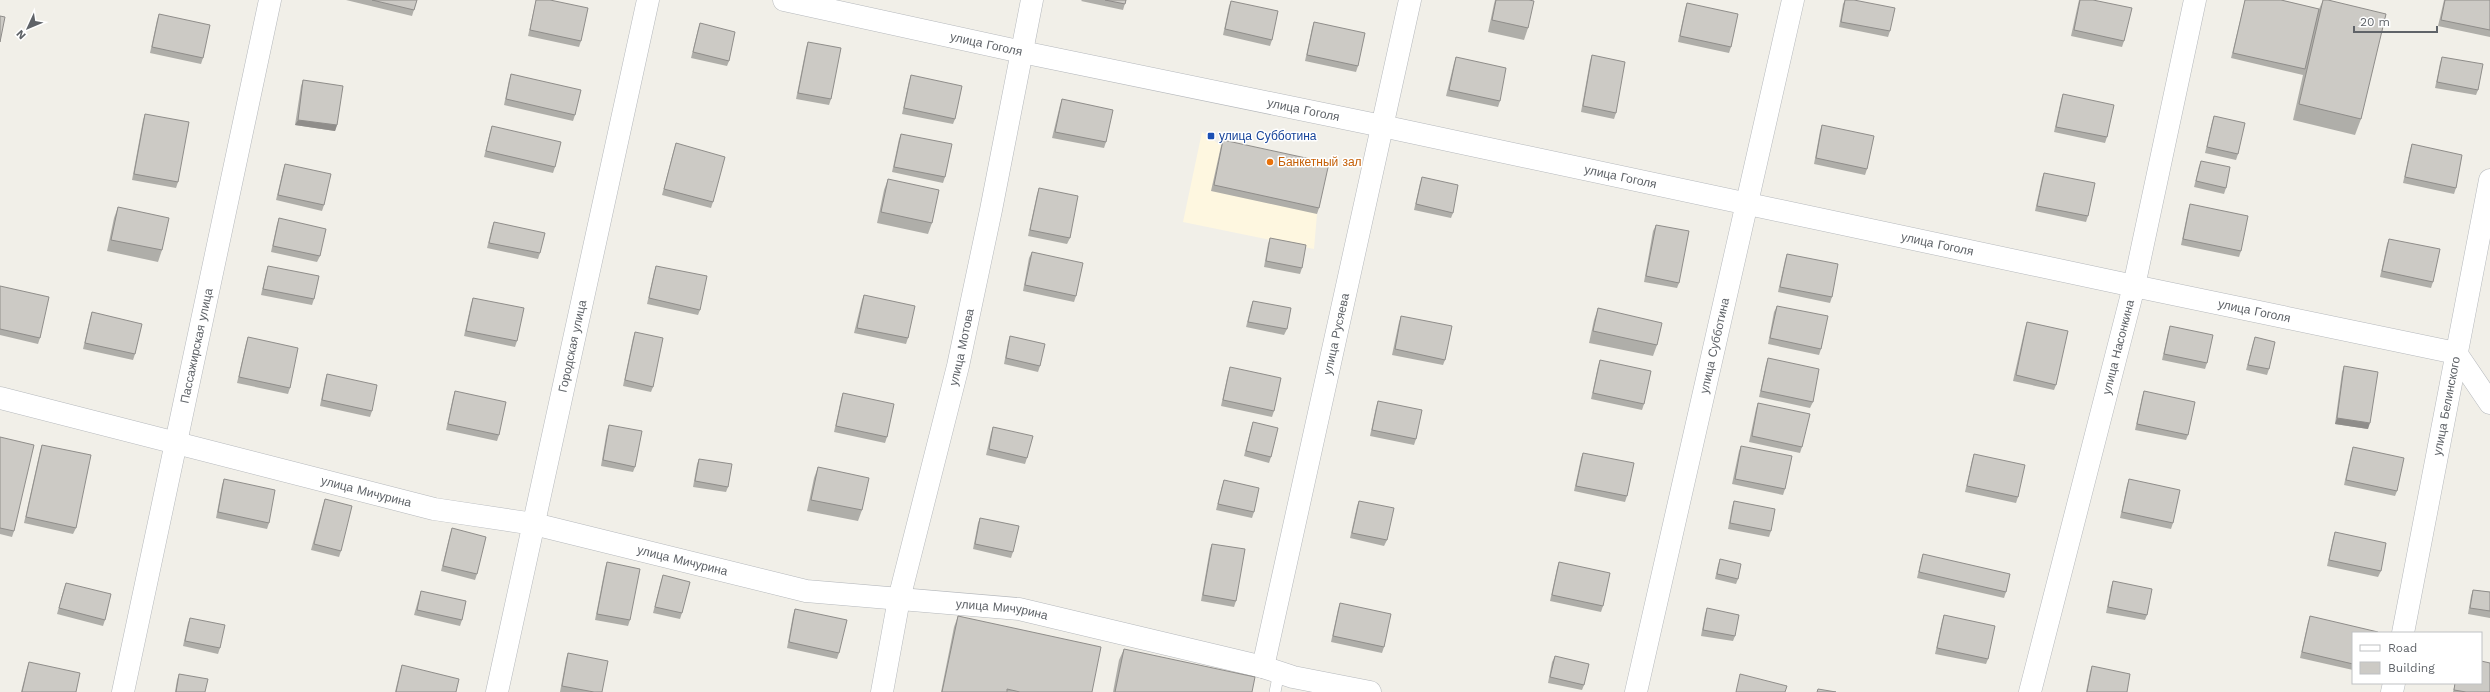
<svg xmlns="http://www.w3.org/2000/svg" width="2490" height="692" viewBox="0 0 2490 692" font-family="'Work Sans',sans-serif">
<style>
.commercial{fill:#fef7e0}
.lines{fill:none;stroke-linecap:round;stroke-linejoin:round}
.service-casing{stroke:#b5b8bc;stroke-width:12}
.minor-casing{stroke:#b5b8bc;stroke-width:23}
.tertiary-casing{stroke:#b5b8bc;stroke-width:23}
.service{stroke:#fff;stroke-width:11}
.minor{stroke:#fff;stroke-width:22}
.tertiary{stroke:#fff;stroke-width:22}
.wall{fill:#afaea9}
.shaded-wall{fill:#8f8d8a}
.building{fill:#cccac5;stroke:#8f8d8a}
.transit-dot{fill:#1a4fb4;stroke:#fff;stroke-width:1.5}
.food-dot{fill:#e8710a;stroke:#fff;stroke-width:1.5}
.labels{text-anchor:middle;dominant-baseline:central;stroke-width:3;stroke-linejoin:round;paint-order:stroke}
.street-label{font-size:12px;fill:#5f6368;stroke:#fff}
.transit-label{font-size:12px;fill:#164399;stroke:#fff;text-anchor:start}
.food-label{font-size:12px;fill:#c56008;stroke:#fff;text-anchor:start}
</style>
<rect width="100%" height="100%" fill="#f1efe8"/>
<path class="commercial" d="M1202,132L1317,214L1314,249L1183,222Z"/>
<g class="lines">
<defs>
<path id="service" d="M1275,692L1279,672"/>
<g id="minor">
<path id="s1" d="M0,398L434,509L534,524L806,591L1019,609L1263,667L1293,677L1370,692"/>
<path id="s2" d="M2403,633L2490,180"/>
<path id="s3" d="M1263,667L1410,0"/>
<path id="s4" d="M123,692L270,0"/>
<path id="s5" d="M497,692L648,0"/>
<path id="s6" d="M882,692L899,599L958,366L991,210L1032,0"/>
<path id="s7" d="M1636,692L1793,0"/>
<path id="s8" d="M2030,692L2134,286L2456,353L2490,403"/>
<path d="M2392,692L2394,683"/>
</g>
<g id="tertiary">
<path id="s9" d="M784,0L1022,52L1382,126L2134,286L2195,0"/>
</g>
</defs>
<use href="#service" class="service-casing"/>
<use href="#minor" class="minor-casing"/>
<use href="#tertiary" class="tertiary-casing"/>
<use href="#service" class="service"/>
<use href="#minor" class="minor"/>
<use href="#tertiary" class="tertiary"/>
</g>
<path class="wall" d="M346,0H417L412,16Z
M536,0H550L581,41L579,47L528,36Z
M1082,0H1126L1123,10L1081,1Z
M1495,0H1496L1528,28L1524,40L1488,32L1494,4Z
M1845,0L1890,31L1888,37L1839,27L1843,4Z
M2079,0H2093L2124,41L2122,47L2071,36Z
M2245,0H2281L2319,9L2323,0L2361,119L2355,135L2293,120L2303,75L2231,58Z
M2444,0H2490V37L2438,26Z
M1231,1L1272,40L1270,46L1223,35L1229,6Z
M1687,3L1731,47L1729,53L1678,42L1685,9Z
M159,14L203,58L201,64L150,53L157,20Z
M1314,22L1358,66L1356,72L1305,61L1312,28Z
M700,23L729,61L727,66L691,58L698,29Z
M808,42L831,99L829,105L796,99L806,48Z
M1592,55L1616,113L1614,119L1581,112L1590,61Z
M1456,57L1500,101L1498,107L1446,96L1454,63Z
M2442,57L2478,90L2476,95L2435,88L2440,63Z
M511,74L575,115L573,121L504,105L509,80Z
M911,75L955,119L953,124L902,114L909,81Z
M303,80L337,125L335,131L295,125L301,86Z
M2063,94L2107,137L2105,143L2054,132L2061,100Z
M1062,99L1106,142L1104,148L1052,138L1060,105Z
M145,114L178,182L176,188L132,180L143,120Z
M2214,116L2238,154L2236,160L2205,153L2212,122Z
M1822,125L1867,169L1865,175L1814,164L1820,131Z
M492,126L555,167L553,173L484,157L490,132Z
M901,134L945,177L943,183L892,172L899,139Z
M1223,140L1319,208L1317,214L1211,191L1221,146Z
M676,143L713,202L711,208L662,195L674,149Z
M2412,144L2456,188L2454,194L2403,183L2410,150Z
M2201,161L2226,188L2224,194L2194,187L2199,166Z
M285,164L324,205L322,211L276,200L283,170Z
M2044,173L2088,216L2086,222L2035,211L2042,178Z
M1422,177L1453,213L1451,218L1414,210L1420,183Z
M888,179L932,223L928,234L877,223L884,190Z
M1039,188L1070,238L1067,244L1028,236L1037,194Z
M2190,204L2241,251L2239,257L2181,245L2188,210Z
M118,207L162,250L158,262L107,251L114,218Z
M279,218L320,256L317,262L271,252L277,224Z
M494,222L540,253L538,259L487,248L492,227Z
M1656,225L1679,283L1677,288L1644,282L1653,231Z
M1270,238L1302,268L1300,274L1264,267L1268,244Z
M2389,239L2433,282L2431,288L2380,277L2387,244Z
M1032,252L1076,296L1074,302L1023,291L1029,258Z
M1787,254L1832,297L1830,303L1778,292L1785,260Z
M268,266L314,299L312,305L261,295L266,272Z
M656,266L700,310L698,315L647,304L654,272Z
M0,286L40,338L38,344L0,335Z
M864,295L908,338L906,344L854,333L862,300Z
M473,298L517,341L515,347L464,336L471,304Z
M1253,301L1287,329L1284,335L1246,327L1251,306Z
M1777,306L1821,349L1819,355L1768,344L1774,312Z
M1598,308L1657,345L1653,356L1589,343L1594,320Z
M92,312L135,354L133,360L83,349L90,318Z
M1401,316L1445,360L1443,365L1392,355L1399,322Z
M2027,322L2056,385L2054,390L2013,381L2025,328Z
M2170,326L2207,363L2205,369L2162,360L2168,332Z
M635,332L653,387L651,392L623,386L633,338Z
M1010,336L1040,366L1038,372L1004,364L1008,342Z
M248,337L290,388L288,394L237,383L246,343Z
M2255,337L2269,369L2267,375L2246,370L2253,343Z
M1768,358L1813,402L1810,408L1759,397L1766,364Z
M1600,360L1644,404L1642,410L1591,399L1598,366Z
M2344,366L2368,429L2335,424L2342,372Z
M1230,367L1274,411L1272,417L1221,406L1228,373Z
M327,374L372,411L370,417L320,406L325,380Z
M455,391L499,435L497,441L446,430L453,397Z
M2144,391L2188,435L2186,440L2135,430L2142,397Z
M843,393L887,437L885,443L834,432L841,399Z
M1378,401L1416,439L1414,445L1370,436L1376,407Z
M1758,403L1802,447L1800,453L1749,442L1756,409Z
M1253,422L1271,457L1269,463L1244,456L1251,428Z
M609,425L635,467L633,472L601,466L607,430Z
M993,427L1027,458L1025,464L986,455L991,433Z
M0,437L14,531L12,537L0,534Z
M42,445L76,528L73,534L24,523L40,451Z
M1741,446L1785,489L1783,495L1732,484L1739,451Z
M2353,447L2397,491L2395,496L2344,485L2351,453Z
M1583,453L1627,496L1625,502L1574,491L1581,458Z
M1974,454L2018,497L2016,503L1965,492L1972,460Z
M699,459L728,487L726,492L693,487L697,464Z
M818,467L862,510L858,521L807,511L814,478Z
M224,479L269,523L267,529L216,518L222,485Z
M2129,479L2173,523L2171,529L2120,518L2127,485Z
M1224,480L1254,512L1252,518L1216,510L1222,486Z
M325,499L341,551L339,557L311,550L323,505Z
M1359,501L1387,540L1384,546L1350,538L1357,506Z
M1734,501L1771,531L1769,537L1728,529L1732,507Z
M980,518L1013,552L1011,558L973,549L978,523Z
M452,528L477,574L475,580L441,571L450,534Z
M2335,532L2381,571L2378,577L2327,566L2333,538Z
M1212,544L1236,601L1234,607L1201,601L1210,549Z
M1923,554L2006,592L2004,598L1917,578L1921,560Z
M1720,559L1738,579L1736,584L1715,579L1718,565Z
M607,562L630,620L628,626L595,620L605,568Z
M1559,562L1603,606L1601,612L1550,601L1557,568Z
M663,575L682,613L680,619L653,613L661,581Z
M2113,581L2147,615L2145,620L2106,613L2111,587Z
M66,583L105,620L103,626L57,614L64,588Z
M2473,590L2490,592V618L2468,614L2471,596Z
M421,591L462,620L460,626L414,615L419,597Z
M1340,603L1384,647L1382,653L1331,642L1338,609Z
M1707,608L1735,636L1733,641L1701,636L1705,614Z
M795,609L839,653L837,659L787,648L793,615Z
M1944,615L1988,659L1986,664L1935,654L1942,621Z
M958,616L1092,692H941L954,627Z
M2310,616L2353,633V670L2300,658L2308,622Z
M190,618L220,648L218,654L183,646L188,623Z
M1124,649L1252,692H1113L1119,660Z
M568,653L602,692H560L566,659Z
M1555,656L1584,685L1582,690L1548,683L1552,662Z
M29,662L76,692H21L27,668Z
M402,665L456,692H395L400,671Z
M2092,666L2127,692H2086L2090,672Z
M179,674L205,692H175L177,680Z
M2455,683H2481L2490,692H2453Z"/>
<path class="shaded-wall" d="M298,120L337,125L335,131L295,125Z
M2337,418L2370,423L2368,429L2335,424Z"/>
<path class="building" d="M372,0H417L414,10Z
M536,0H550L588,8L581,41L530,30Z
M1105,0H1126L1125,4Z
M1496,0H1529L1534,1L1528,28L1492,20Z
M1845,0H1854L1895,8L1890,31L1841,22Z
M2080,0H2093L2132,8L2124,41L2074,30Z
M2245,0H2281L2319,9L2305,69L2233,53Z
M2323,0H2328L2386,14L2361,119L2299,104Z
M2445,0H2490V30L2441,20Z
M1231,1L1278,11L1272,40L1225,29Z
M1687,3L1738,14L1731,47L1680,36Z
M159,14L210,25L203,58L152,47Z
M0,16L5,17L0,42Z
M1314,22L1365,33L1358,66L1307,55Z
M700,23L735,32L729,61L693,52Z
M808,42L841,48L831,99L798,93Z
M1592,55L1625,62L1616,113L1583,106Z
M1456,57L1506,68L1500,101L1449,90Z
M2442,57L2483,64L2478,90L2437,82Z
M511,74L581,90L575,115L506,99Z
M911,75L962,86L955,119L904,108Z
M303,80L343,86L337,125L298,120Z
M2063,94L2114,105L2107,137L2056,127Z
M1062,99L1113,110L1106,142L1055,132Z
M145,114L189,122L178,182L134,174Z
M2214,116L2245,123L2238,154L2207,147Z
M1822,125L1874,136L1867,169L1816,158Z
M492,126L561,142L555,167L486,151Z
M901,134L952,144L945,177L894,167Z
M1223,140L1329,163L1319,208L1214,185Z
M676,143L725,157L713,202L664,189Z
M2412,144L2462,155L2456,188L2405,177Z
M2201,161L2230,167L2226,188L2196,181Z
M285,164L331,174L324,205L278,195Z
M2044,173L2095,183L2088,216L2037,206Z
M1422,177L1458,185L1453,213L1416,204Z
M888,179L939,190L932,223L881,212Z
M1039,188L1078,196L1070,238L1030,230Z
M2190,204L2248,216L2241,251L2183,239Z
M118,207L169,218L162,250L111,240Z
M279,218L326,229L320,256L273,246Z
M494,222L545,233L540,253L489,243Z
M1656,225L1689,231L1679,283L1646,276Z
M1270,238L1306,245L1302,268L1266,261Z
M2389,239L2440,249L2433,282L2382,271Z
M1032,252L1083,263L1076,296L1025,285Z
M1787,254L1838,264L1832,297L1780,287Z
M268,266L319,276L314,299L263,289Z
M656,266L707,276L700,310L649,298Z
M0,286L49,297L40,338L0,329Z
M864,295L915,306L908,338L857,328Z
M473,298L524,308L517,341L466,331Z
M1253,301L1291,308L1287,329L1248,322Z
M1777,306L1828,316L1821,349L1770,338Z
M1598,308L1662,323L1657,345L1593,331Z
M92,312L142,324L135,354L85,343Z
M1401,316L1452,326L1445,360L1395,349Z
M2027,322L2068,331L2056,385L2016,375Z
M2170,326L2213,335L2207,363L2164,354Z
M635,332L663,338L653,387L625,380Z
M1010,336L1045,344L1040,366L1006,358Z
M248,337L298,348L290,388L239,377Z
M2255,337L2275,342L2269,369L2248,365Z
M1768,358L1819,369L1813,402L1761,391Z
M1600,360L1651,371L1644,404L1593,393Z
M2344,366L2378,372L2370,423L2337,418Z
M1230,367L1281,378L1274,411L1223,400Z
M327,374L377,385L372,411L322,400Z
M455,391L506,402L499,435L448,424Z
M2144,391L2195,402L2188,435L2137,424Z
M843,393L894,404L887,437L836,426Z
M1378,401L1422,410L1416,439L1372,430Z
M1758,403L1810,414L1802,447L1752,436Z
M1253,422L1278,428L1271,457L1246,451Z
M609,425L642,431L635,467L603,460Z
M993,427L1033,436L1027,458L989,449Z
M0,437L34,445L14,531L0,528Z
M42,445L91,455L76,528L26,517Z
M1741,446L1792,456L1785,489L1735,479Z
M2353,447L2404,458L2397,491L2346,480Z
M1583,453L1634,463L1627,496L1576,486Z
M1974,454L2025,465L2018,497L1967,486Z
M699,459L732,464L728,487L695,481Z
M818,467L869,478L862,510L811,500Z
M224,479L275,490L269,523L218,512Z
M2129,479L2180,490L2173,523L2122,512Z
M1224,480L1259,488L1254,512L1218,504Z
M325,499L352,506L341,551L314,544Z
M1359,501L1394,508L1387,540L1352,533Z
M1734,501L1775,509L1771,531L1730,523Z
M980,518L1019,526L1013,552L975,544Z
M452,528L486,537L477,574L443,566Z
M2335,532L2386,543L2381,571L2329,560Z
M1212,544L1245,549L1236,601L1203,595Z
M1923,554L2010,574L2006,592L1919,572Z
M1720,559L1741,564L1738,579L1717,574Z
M607,562L640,569L630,620L597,614Z
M1559,562L1610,573L1603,606L1552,595Z
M663,575L690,582L682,613L655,607Z
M2113,581L2152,589L2147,615L2108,607Z
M66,583L111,594L105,620L59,608Z
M2473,590L2490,592V611L2470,608Z
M421,591L466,601L462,620L417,610Z
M1340,603L1391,614L1384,647L1333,636Z
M1707,608L1739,615L1735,636L1703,630Z
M795,609L847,620L839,653L789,642Z
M1944,615L1995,626L1988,659L1937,648Z
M958,616L1101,647L1092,692H1020L1007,689V692H942Z
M2310,616L2378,632L2377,633H2353V664L2302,652Z
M190,618L225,625L220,648L185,641Z
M1124,649L1255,677L1252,692H1115Z
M568,653L608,661L602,692H594L562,686Z
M1555,656L1589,664L1584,685L1550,677Z
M2481,661L2490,663V692H2466L2454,690L2455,683H2481Z
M29,662L80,673L76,692H22Z
M402,665L459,679L456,692H396Z
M2092,666L2130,674L2127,692H2087Z
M179,674L208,679L205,692H176Z
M1740,674L1787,686L1785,692H1736Z
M1818,689L1836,692H1817Z"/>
<rect class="transit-dot" x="1207" y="132" width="8" height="8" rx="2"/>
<circle class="food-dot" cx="1270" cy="162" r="4"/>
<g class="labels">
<g class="street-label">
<text stroke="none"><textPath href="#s9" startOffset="207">улица Гоголя</textPath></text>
<text stroke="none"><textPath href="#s9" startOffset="531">улица Гоголя</textPath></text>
<text stroke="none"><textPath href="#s9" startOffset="855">улица Гоголя</textPath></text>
<text stroke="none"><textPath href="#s9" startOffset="1179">улица Гоголя</textPath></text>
<text stroke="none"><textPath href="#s8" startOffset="542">улица Гоголя</textPath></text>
<text stroke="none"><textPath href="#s3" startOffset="341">улица Русяева</textPath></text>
<text stroke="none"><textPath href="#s4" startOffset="354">Пассажирская улица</textPath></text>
<text stroke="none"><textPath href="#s5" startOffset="354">Городская улица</textPath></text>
<text stroke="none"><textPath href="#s7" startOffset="355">улица Субботина</textPath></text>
<text stroke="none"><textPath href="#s6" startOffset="354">улица Мотова</textPath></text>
<text stroke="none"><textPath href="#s8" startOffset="356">улица Насонкина</textPath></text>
<text stroke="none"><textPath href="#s2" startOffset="231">улица Белинского</textPath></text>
<text stroke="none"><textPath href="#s1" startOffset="378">улица Мичурина</textPath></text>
<text stroke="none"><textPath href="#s1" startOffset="702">улица Мичурина</textPath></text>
<text stroke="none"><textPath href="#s1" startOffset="1026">улица Мичурина</textPath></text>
</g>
<g class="transit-label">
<text x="1219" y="136">улица Субботина</text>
</g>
<g class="food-label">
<text x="1278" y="162">Банкетный зал</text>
</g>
</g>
<rect x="2352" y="632" width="130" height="52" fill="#ffffff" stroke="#bfc1c3"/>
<rect x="2360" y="645" width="20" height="6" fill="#ffffff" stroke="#bfc1c3"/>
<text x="2388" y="652" font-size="12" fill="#5f6368">Road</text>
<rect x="2360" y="662" width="20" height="12" fill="#cccac5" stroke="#bfc1c3"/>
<text x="2388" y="672" font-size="12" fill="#5f6368">Building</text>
<g transform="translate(28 28) rotate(226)" stroke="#ffffff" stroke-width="3" paint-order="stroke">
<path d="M0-3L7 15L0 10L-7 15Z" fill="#5f6368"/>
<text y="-6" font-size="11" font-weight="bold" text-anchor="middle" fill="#5f6368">N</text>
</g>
<path d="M2354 26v6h83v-6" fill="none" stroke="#5f6368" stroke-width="2"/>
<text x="2360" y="26" font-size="12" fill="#5f6368" stroke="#ffffff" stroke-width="3" paint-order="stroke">20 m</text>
</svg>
